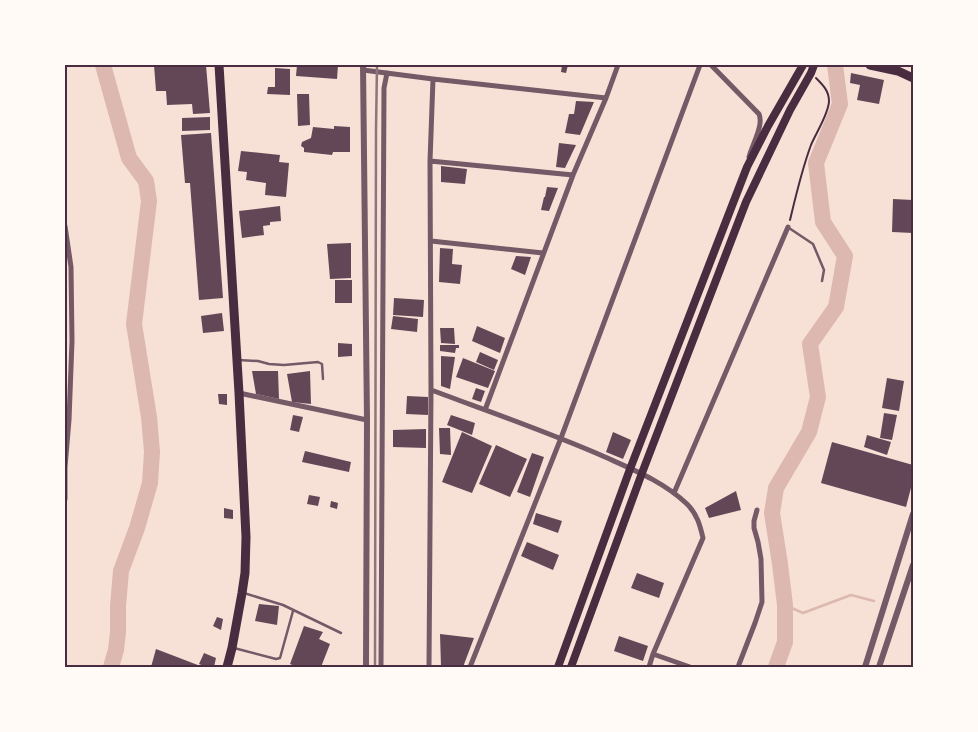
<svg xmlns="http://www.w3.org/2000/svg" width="978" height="732" viewBox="0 0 978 732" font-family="Signika,sans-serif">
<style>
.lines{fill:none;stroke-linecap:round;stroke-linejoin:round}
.stream{stroke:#dcb8b0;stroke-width:2.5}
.river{stroke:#dcb8b0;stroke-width:16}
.building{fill:#644757}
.path{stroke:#4a2c40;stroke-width:2}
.service{stroke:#755966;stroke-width:2.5}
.minor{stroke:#755966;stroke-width:5}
.tertiary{stroke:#755966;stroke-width:6}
.secondary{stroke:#4a2c40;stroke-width:8}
.primary{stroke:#4a2c40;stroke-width:9}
.rail{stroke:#8f747c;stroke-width:2.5}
.neatline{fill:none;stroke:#4a2c40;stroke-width:2}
</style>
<rect width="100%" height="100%" fill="#f7e1d7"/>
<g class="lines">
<path class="stream" d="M785,605L803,613L851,595L874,601"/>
<path class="river" d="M103,65L129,158L146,181L149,201L134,324L149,417L152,452L150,483L137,528L121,571L118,606V632L116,650L111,667
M776,667L785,642V605L780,564L772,513L776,488L809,432L818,397L810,344L836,307L845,256L823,222L816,163L840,104L835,65"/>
</g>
<path class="building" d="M154,65H206L210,113L193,114L192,104L167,105L166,91H156Z
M297,65H338L337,79L296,76Z
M562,65H568L566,73L561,72Z
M275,68L290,69V95L267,94L268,87H275Z
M851,73L884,80L879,104L857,100L860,85L850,83Z
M297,94H309L310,125L298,126Z
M576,101L594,102L580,135L565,133L569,114H574Z
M210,117V130L182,131V118Z
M334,126L350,127V152H333L332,155L304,152V148L301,146L302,142L311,138L313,127L334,129Z
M211,133L223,298L199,300L190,183H185L181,135Z
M559,143L576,145L565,168L556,167Z
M241,151L280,155L279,162L289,163L286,197L265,195L266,183L246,180L247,172L238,171Z
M441,166L467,169L465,184L441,182Z
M547,187L558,188L549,211L541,210L544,197H545Z
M893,199L913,200V233L892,232Z
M280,206L281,221L270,222V225L263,226L264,235L242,238L239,211Z
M351,243V278L330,279L327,244Z
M440,248L453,249L452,264L462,265L460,284L439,282Z
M516,256L531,257L525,275L511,269Z
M335,280H352V303H335Z
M394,298L424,300L423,317L393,315Z
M222,313L224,331L203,333L201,316Z
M393,316L418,319L417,332L391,329Z
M477,326L505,338L500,353L472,341Z
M440,328H454L455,344L441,343Z
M338,343L352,344V356L338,357Z
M440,345H459V348H456L455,353L440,351Z
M480,352L498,360L494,370L476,362Z
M441,356L455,357L450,389L441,386Z
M463,358L495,371L488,388L456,377Z
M252,371H278L279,399L256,394Z
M310,371L311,404L292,402L287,374Z
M887,378L904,381L899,411L882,408Z
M476,388L485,391L481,402L472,399Z
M218,394H227V405L219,404Z
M407,396L428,397V415L406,414Z
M884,413L897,415L892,440L880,438Z
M293,415L303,417L299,432L290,430Z
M451,415L475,423L472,435L447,425Z
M439,428H450L451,455L440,454Z
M426,429V448L393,447V430Z
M462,432L492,446L472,493L442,482Z
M613,432L631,440L623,459L606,452Z
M867,435L891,442L887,455L864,447Z
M832,442L913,465V480L906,507L821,483Z
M496,445L527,459L510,497L479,484Z
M305,451L351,462L349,472L302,462Z
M532,453L544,457L530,497L517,492Z
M736,491L741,510L709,518L705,508Z
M309,495L320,497L318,506L307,504Z
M331,501L338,503L337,509L330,507Z
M224,508L233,510V519L224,518Z
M536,513L562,521L558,533L533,524Z
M527,542L559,555L553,570L521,556Z
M637,573L664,583L659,598L631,588Z
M259,604L279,606L277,625L255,621Z
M217,617L223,619L221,630L213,626Z
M304,626L323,632L319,639L330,644L321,667H297L290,664Z
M440,634L474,638L463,667H441Z
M619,636L648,646L643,661L614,651Z
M156,649L203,667H151Z
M204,653L216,658L214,667H206L199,664Z"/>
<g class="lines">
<path class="path" d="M790,220C796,195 802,169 811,145C816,133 829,113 829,101C829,91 823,85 816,78"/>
<path class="service" d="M789,228L813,244L824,270L822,281
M238,360L258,361L269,364L284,365L318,362L322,364L323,379
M244,593L283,605L341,633
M234,648L276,659L280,658L293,611"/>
<path class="minor" d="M711,65L759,114C764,125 752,145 749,157
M363,70L433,79L606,98
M430,161L573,175
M65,226L71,267L72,341L69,420L65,467V499
M431,241L543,253
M431,390C490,412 548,432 605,457C634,470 664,482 687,504C697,514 700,525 703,538L653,654L649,667
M239,393L367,420
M485,410L573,175L606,98L618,65
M674,493L788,227
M653,654L690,667
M381,667L384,88L387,73
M429,667L431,390L430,161L433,79
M470,667L561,438L700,65
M738,667L755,623L762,602L761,559L758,542L754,528V521L757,510"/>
<path class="tertiary" d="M363,65L367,420L366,667
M865,667L913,514
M879,667L913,565"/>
<path class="secondary" d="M558,667L630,469L747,167L768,126L803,65
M571,667L642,473L746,202L790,110L811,73L814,65"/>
<path class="primary" d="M219,65L239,393L246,537L245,573L242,593L232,648L227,667
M870,65L898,71L913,78"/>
<path class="rail" d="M375,667L376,129L377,65"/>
</g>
<rect width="978" height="732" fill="none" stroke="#fffaf5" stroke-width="132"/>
<rect x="66" y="66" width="846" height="600" class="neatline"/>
</svg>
